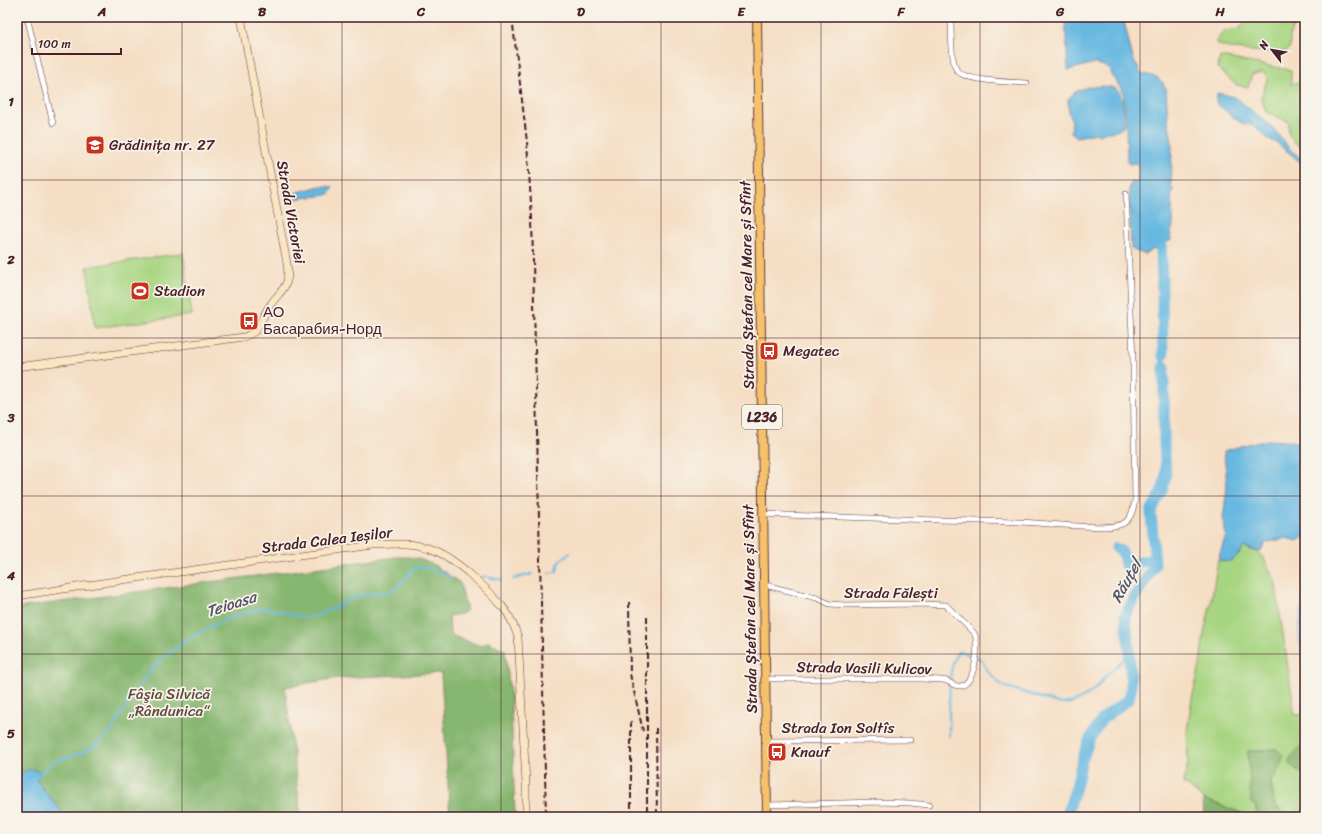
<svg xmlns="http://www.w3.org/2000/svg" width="1322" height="834" viewBox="0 0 1322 834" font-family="Sriracha,sans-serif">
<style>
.green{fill:#a8d582;stroke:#797a56}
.forest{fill:#86b670;stroke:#686a4e}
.water{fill:#66b8e1;stroke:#586c86}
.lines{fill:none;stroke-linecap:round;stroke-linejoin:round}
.stream{stroke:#66b8e1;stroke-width:2}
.river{stroke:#66b8e1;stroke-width:11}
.street-casing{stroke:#643c42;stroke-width:6}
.secondary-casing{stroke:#643c42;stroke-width:8}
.primary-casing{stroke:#643c42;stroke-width:10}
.street{stroke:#fff;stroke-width:5}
.secondary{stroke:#fbe6c4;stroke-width:7}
.primary{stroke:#f5c16b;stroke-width:8}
.rail{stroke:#4a1f2b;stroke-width:2;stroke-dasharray:6 3;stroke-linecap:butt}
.grid{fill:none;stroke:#4a1f2b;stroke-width:1;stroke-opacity:0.55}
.labels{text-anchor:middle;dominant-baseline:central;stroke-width:3.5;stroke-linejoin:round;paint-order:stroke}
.shield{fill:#f7f3e8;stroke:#7e5f64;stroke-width:1}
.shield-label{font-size:14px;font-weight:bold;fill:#4a1f2b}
.poi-label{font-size:15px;fill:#4a1f2b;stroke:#f7f3e8;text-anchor:start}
.street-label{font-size:15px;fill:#4a1f2b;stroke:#f7f3e8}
.park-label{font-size:15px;fill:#624c41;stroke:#f7f3e8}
.water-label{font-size:16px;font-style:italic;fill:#54556b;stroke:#f7f3e8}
.neatline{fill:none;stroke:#4a1f2b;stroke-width:1.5}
.grid-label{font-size:13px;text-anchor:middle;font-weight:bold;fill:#4a1f2b}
</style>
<rect width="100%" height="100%" fill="#f7f3e8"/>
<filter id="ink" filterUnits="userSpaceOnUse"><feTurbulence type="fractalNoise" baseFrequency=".025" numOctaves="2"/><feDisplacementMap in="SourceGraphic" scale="8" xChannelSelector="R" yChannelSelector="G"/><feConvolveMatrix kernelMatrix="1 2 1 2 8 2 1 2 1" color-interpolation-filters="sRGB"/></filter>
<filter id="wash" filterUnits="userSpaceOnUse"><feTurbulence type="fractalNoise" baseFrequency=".012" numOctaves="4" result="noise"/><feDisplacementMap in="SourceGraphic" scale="16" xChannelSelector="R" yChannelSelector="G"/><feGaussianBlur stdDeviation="0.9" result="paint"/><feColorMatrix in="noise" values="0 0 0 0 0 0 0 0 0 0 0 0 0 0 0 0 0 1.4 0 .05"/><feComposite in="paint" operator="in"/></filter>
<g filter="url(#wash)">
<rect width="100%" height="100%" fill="#f5dec4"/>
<path class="green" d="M1245,17H1305V24L1302,23L1293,27L1290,34V48L1286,52C1272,52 1225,52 1216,42L1224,31L1239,29L1245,22Z
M1220,57L1291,70V84L1305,80V149C1292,142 1287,138 1289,122L1266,112L1261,98L1268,77L1262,72L1252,75L1248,87L1236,85L1218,68Z
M183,253L192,315L95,328L87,267Z
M1244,547L1257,552L1263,557L1275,580L1295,715H1304L1305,713V742L1289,764L1305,775V810L1299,816L1285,815L1275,806L1271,782L1274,775L1276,749L1248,751L1257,817H1252L1203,799L1188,786L1183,784L1188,763L1187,731L1192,698L1200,666L1203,638L1211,602L1218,560L1224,562L1239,555Z"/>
<path class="forest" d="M396,557H409L422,560L434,565L460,583L467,610L462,614L449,616L450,632L453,636L481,646L489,642L505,650L511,702L515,817H450L441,673L337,678L285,687L301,817H66L36,780L21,774L17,782V608Z
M1305,742V775L1289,764V759Z
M1276,749L1283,755L1281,765L1271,782L1275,806C1287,815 1292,818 1305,810V817H1257L1256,807L1251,803L1248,751Z
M1203,799L1252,817H1204Z"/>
<path class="water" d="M1065,17H1123L1133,59L1139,68L1140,73L1157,77L1162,82L1166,89L1168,120L1172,142L1171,186L1173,189C1169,202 1174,211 1173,224C1173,230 1169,233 1171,240L1145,254L1135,251L1131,248L1129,187L1132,182L1137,183L1138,180V164L1135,163L1129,164L1127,162L1126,123L1123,91L1111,75L1109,68L1095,63L1068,70Z
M1088,87C1096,87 1106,85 1114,88C1125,91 1123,117 1124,126C1117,134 1108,130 1099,135L1096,133L1077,137L1071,132L1072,121L1069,113L1068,99L1075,92Z
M1217,93L1235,97L1272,127L1289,148L1305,162V166L1277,143L1267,138L1255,126L1241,123L1216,103Z
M320,186L333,187L329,194L326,195L294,199L292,198L295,193Z
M1267,440L1305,442V537L1297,541L1286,538L1265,543L1260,552L1244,547C1238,557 1231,565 1218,560L1226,535L1223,519L1227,487L1224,451L1255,442Z
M31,769L38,771L40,776L36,780L66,817H17C17,802 11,772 31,769Z"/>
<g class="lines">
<path class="stream" d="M549,573L557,571L559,561L570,553
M482,576L502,580
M513,579L532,574
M1305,596L1303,603L1299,633L1304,666L1303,707L1305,711
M949,736C950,717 946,663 959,651L982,660L987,671L1003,686L1061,704L1071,703L1083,698L1096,688L1107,675L1129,654
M39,774L53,762L84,752L95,746L109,734C124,711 137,686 155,666C178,641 230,613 263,609C278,607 293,618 308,617C324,616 346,599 364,594C373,592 384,594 393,590C401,586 408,574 414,568C427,565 440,572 451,578"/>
<path class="river" d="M1161,231L1163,356
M1116,548C1125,552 1123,556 1125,565L1128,567L1133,566L1140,562L1154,559
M1066,817L1076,787L1082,760L1090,739L1102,719L1129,699L1131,690L1129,645L1125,615L1138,592L1155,565L1151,512L1163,488L1166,474L1164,443V366"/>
</g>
</g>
<g filter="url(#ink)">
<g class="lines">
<defs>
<path id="street" d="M27,17L53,123
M951,17C951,28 951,60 956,69C962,82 1013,82 1027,83
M763,514C848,518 933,520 1019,522C1039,523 1059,525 1079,526C1092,526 1110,529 1122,524C1131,520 1133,510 1135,501L1133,360L1126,194
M765,585L817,598L830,604L845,605L920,604L946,605L974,633C980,643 976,682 961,686C956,687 951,683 947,681C939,679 930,680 922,679H766
M766,741L910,740
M768,805L877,802L910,803L929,805"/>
<path id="secondary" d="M17,367L244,337C248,335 252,334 255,331C261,323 265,312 271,304C276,296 284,291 287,281C289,272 287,262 285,253L241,17
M17,596L122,580L373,545C392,544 412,542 431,549C454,557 487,588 502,606C510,615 514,626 518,637L526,783V817"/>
<path id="primary" d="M757,17L767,817"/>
</defs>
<use href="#street" class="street-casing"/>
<use href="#secondary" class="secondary-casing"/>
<use href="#primary" class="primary-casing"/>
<use href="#street" class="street"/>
<use href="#secondary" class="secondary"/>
<use href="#primary" class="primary"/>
<path class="rail" d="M512,17L527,142L532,218L546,817
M629,602L630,674L643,731
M647,617V817
M656,728L657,817
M631,817V720"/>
</g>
</g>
<path class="grid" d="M182,17V817M342,17V817M501,17V817M661,17V817M821,17V817M980,17V817M1140,17V817M17,180H1305M17,338H1305M17,496H1305M17,654H1305"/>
<defs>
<symbol id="school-square" viewBox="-11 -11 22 22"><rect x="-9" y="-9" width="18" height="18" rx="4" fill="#c8321e" stroke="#f7f3e8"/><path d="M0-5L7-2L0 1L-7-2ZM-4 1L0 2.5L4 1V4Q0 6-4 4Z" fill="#fff"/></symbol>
<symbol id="stadium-square" viewBox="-11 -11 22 22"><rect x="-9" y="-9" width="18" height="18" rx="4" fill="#c8321e" stroke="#f7f3e8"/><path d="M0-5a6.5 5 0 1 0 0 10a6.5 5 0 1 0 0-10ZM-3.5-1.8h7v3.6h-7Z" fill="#fff"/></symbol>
<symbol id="bus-square" viewBox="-11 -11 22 22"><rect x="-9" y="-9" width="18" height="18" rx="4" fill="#c8321e" stroke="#f7f3e8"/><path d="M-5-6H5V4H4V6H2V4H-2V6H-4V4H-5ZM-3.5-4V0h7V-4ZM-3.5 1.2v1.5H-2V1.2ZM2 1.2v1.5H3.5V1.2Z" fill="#fff"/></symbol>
</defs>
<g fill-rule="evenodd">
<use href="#school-square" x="84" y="134" width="22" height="22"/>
<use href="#stadium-square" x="129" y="280" width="22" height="22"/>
<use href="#bus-square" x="238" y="310" width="22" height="22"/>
<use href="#bus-square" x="758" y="340" width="22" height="22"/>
<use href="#bus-square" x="766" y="741" width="22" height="22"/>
</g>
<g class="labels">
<rect class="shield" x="742" y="405" width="40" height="24" rx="3"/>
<g class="shield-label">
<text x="762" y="417">L236</text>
</g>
<g class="poi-label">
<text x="109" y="145">Grădinița nr. 27</text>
<text x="154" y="291">Stadion</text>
<text x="263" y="312">АО<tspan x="263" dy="17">Басарабия-Норд</tspan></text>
<text x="783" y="351">Megatec</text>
<text x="791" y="752">Knauf</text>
</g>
<g class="street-label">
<text transform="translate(291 212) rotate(80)">Strada Victoriei</text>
<text transform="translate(747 285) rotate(-91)">Strada Ștefan cel Mare și Sfînt</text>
<text transform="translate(327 540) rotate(-7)">Strada Calea Ieșilor</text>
<text x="891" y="593">Strada Fălești</text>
<text transform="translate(750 609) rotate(-91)">Strada Ștefan cel Mare și Sfînt</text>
<text transform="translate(864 668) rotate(1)">Strada Vasili Kulicov</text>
<text x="838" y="728">Strada Ion Soltîs</text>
</g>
<g class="park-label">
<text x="169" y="694">Fâşia Silvică<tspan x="169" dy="17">„Rândunica“</tspan></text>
</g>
<g class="water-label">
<text transform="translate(1126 581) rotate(-61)">Răuțel</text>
<text transform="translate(231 604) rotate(-18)">Teioasa</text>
</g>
</g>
<rect width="1322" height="834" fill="none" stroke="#f7f3e8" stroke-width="44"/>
<g transform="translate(1272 50) rotate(301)" stroke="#f7f3e8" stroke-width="3" paint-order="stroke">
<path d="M0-3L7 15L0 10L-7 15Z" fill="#4a1f2b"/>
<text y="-6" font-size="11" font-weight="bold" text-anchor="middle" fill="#4a1f2b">N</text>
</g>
<path d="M32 48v6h89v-6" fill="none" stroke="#4a1f2b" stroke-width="2"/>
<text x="38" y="48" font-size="12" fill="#4a1f2b" stroke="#f7f3e8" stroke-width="3" paint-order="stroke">100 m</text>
<rect x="22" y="22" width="1278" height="790" class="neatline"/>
<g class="grid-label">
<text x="102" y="16">A</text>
<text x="262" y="16">B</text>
<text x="421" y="16">C</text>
<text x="581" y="16">D</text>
<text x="741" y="16">E</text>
<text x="901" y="16">F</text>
<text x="1060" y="16">G</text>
<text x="1220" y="16">H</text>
<text x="11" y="106">1</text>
<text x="11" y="264">2</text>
<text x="11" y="422">3</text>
<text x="11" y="580">4</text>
<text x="11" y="738">5</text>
</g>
</svg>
